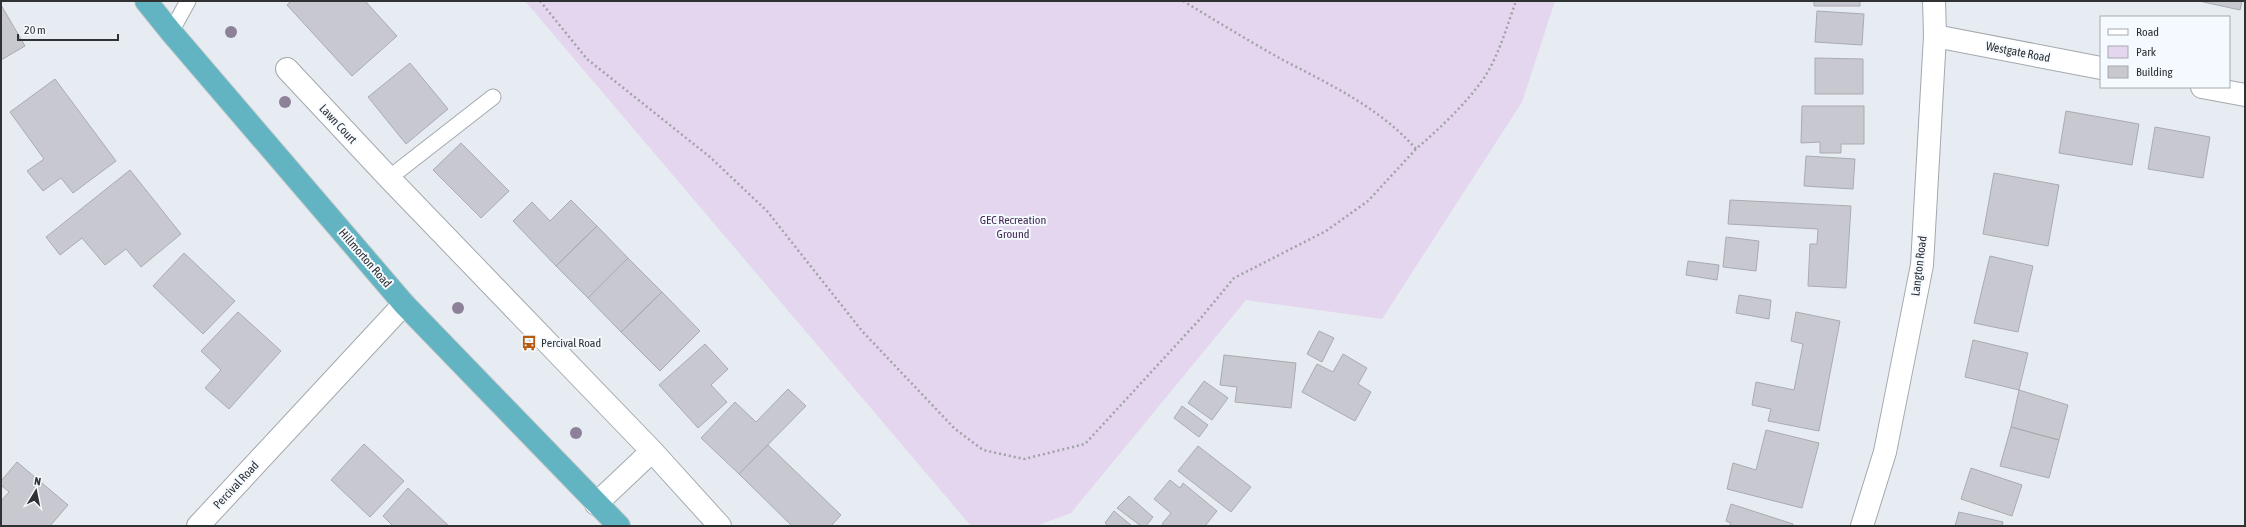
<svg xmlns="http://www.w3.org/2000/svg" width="2246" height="527" viewBox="0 0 2246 527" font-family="'Asap Condensed',sans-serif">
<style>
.green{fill:#e4d6ee}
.building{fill:#c8c9d0;stroke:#aaabb2}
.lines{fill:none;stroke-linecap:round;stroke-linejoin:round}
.service-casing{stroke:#a3a9ae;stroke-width:17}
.minor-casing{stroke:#a3a9ae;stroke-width:24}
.trunk-casing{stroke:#c9c9ca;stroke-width:24}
.path{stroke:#9fa3a7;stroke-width:2.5;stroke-dasharray:2 3;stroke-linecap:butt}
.service{stroke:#fff;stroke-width:15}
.minor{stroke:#fff;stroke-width:22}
.trunk{stroke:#62b4c2;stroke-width:22}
.tree{fill:#8c8199}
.labels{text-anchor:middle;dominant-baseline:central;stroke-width:4;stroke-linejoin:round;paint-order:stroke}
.street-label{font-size:12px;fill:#2f3133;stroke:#f4faff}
.park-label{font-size:12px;fill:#422a51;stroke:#f4faff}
.poi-label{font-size:12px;fill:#2f3133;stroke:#f4faff;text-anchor:start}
</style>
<rect width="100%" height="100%" fill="#e6ecf1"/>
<path class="green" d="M525,1H1555L1522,102L1382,319L1246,300L1071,513L1036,526H971Z"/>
<path class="building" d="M291,1H365L397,36L352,76L287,5Z
M1814,1H1860V6H1814Z
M2199,1H2242L2240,10Z
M1,5L25,46L1,60Z
M1817,11L1864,14L1862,45L1815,42Z
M1815,58L1863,59V94H1815Z
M410,63L448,109L406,144L368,97Z
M55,79L116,161L73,193L61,178L43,191L27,171L44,159L10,112Z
M1802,106H1864V144H1841V153H1820V142L1801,143Z
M2066,111L2139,124L2132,165L2059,153Z
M2155,127L2210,137L2203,178L2148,169Z
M461,143L509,191L481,218L433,170Z
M1806,156L1855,159L1853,189L1804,186Z
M130,170L181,234L141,267L126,249L105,265L82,238L60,255L46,237Z
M1994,173L2059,185L2048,246L1983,234Z
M571,200L597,226L556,266L513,221L532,202L550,221Z
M1730,200L1851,206L1846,288L1808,286L1810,244H1817L1818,229L1728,224Z
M597,226L628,258L588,298L556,266Z
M1726,237L1759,241L1756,271L1723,267Z
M184,253L235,301L203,334L153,286Z
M1990,256L2033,266L2018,332L1974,323Z
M628,258L662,292L621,332L588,298Z
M1688,261L1719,265L1717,280L1686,275Z
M662,292L700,331L660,371L621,332Z
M1739,295L1771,300L1769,319L1736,313Z
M238,312L281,351L229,409L205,388L221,370L201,351Z
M1796,312L1840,321L1819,431L1768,421L1771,409L1752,405L1756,382L1794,390L1803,344L1791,341Z
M1319,331L1334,338L1322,362L1307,354Z
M1973,340L2028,353L2019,390L1965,377Z
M705,344L728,369L711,385L727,402L698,428L659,385Z
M1343,354L1367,368L1358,384L1371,392L1355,421L1302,392L1317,364L1333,372Z
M1224,355L1296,363L1291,408L1235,402L1237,387L1220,385Z
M1204,381L1228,398L1212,420L1188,403Z
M788,389L806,406L739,474L701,438L735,402L756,422Z
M2019,390L2068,405L2059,440L2011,427Z
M1182,406L1208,425L1199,437L1174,418Z
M2011,427L2059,440L2049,478L2000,466Z
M1766,430L1819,443L1802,508L1727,489L1733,463L1756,470Z
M364,444L404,481L370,517L331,480Z
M768,445L841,515L831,526H792L739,474Z
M1198,446L1251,487L1231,512L1178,471Z
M17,462L68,505L50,526H1V501L9,492L1,485V481Z
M1971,468L2022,485L2012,516L1961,499Z
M1170,480L1180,488L1183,483L1217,511L1205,526H1165L1162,524L1171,513L1154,499Z
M408,488L449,526H393L383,516Z
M1129,496L1153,517L1146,526H1141L1117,508Z
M1731,504L1793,524V526H1729L1731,523L1726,521Z
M1114,511L1132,526H1108L1105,523Z
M1959,512L2003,522L2002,526H1955Z"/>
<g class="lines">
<defs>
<path id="service" d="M171,32L188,1
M389,178L493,97"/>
<path id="minor" d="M1935,36L2101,68
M287,69L389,178L652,451
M2202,87L2245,95
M596,504L652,451L720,526
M198,526L404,304
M1862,526L1885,452L1922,265L1935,36L1934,1"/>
<path id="trunk" d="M146,1L171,32L404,304L619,526"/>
</defs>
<use href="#service" class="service-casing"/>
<use href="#minor" class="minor-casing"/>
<use href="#trunk" class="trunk-casing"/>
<path class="path" d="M540,1L587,59L710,157L767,211L862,331L955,429L983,450L1024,459L1085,444L1200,319L1234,278L1326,231L1368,201L1416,149
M1183,1C1216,21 1249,41 1283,60C1331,85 1380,108 1416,149C1441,127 1465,105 1484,78C1499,55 1507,26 1516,1"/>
<use href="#service" class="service"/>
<use href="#minor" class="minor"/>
<use href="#trunk" class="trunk"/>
</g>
<g class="tree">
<circle cx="231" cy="32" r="6"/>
<circle cx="285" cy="102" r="6"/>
<circle cx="458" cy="308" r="6"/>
<circle cx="576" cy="433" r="6"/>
</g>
<defs>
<symbol id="bus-bare" viewBox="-9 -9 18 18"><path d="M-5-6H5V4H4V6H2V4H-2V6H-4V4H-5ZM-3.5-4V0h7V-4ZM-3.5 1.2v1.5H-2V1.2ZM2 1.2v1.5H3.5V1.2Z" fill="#b95b0d" stroke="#f4faff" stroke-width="2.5" paint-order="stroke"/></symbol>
</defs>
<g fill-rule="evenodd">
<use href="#bus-bare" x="518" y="332" width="22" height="22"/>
</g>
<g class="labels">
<g class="street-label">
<text transform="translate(2018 52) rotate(11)">Westgate Road</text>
<text transform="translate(338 124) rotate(47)">Lawn Court</text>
<text transform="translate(365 258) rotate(49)">Hillmorton Road</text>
<text transform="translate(1919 266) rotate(-83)">Langton Road</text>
<text transform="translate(236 485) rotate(-47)">Percival Road</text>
</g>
<g class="park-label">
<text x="1013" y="220">GEC Recreation<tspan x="1013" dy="14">Ground</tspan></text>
</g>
<g class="poi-label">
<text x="541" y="343">Percival Road</text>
</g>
</g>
<rect width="2246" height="527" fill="none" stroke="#2f3133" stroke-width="4"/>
<rect x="2100" y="16" width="130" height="72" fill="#f4faff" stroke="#a5aaad"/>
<rect x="2108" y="29" width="20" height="6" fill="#ffffff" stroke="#a5aaad"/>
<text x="2136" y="36" font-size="12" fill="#2f3133">Road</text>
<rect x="2108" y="46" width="20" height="12" fill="#e4d6ee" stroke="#a5aaad"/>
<text x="2136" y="56" font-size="12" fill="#2f3133">Park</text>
<rect x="2108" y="66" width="20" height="12" fill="#c8c9d0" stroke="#a5aaad"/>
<text x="2136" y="76" font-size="12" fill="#2f3133">Building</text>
<g transform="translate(36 491) rotate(10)" stroke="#f4faff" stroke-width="3" paint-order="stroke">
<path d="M0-3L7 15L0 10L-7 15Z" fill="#2f3133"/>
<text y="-6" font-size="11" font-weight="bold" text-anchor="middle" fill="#2f3133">N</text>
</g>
<path d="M18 34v6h100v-6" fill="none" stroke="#2f3133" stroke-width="2"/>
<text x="24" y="34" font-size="12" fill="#2f3133" stroke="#f4faff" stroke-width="3" paint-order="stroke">20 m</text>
</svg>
